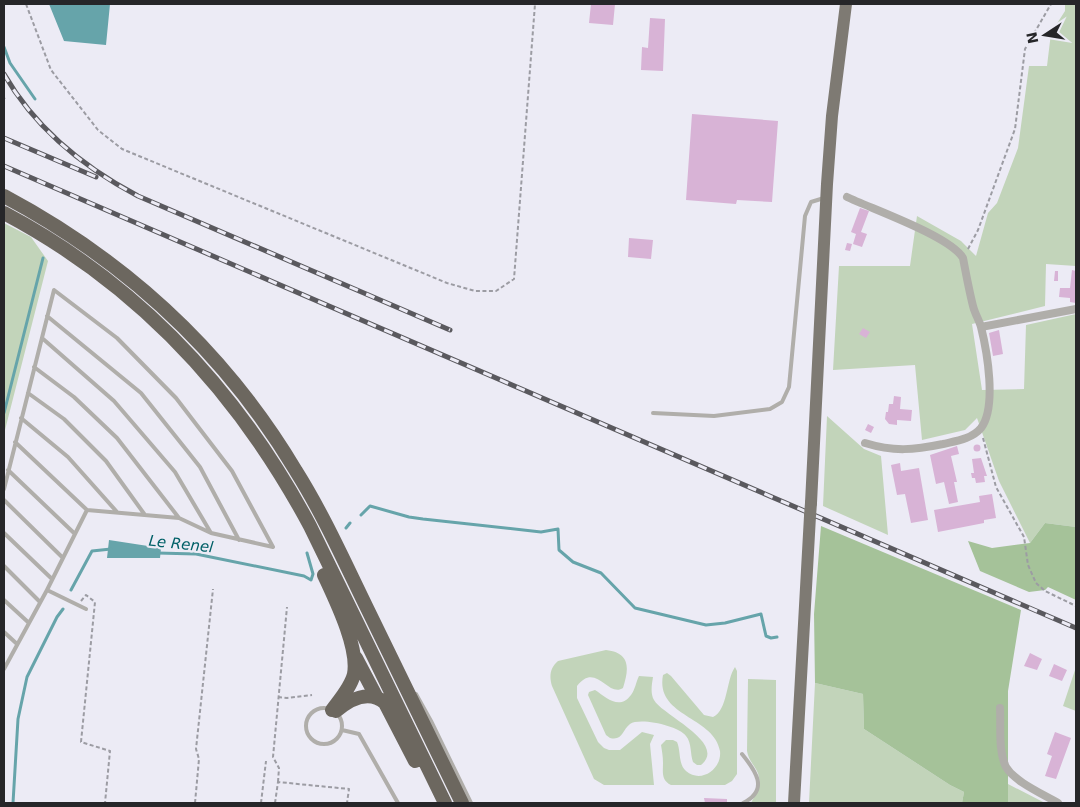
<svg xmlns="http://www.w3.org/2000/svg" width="1080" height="807" viewBox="0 0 1080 807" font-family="'DejaVu Sans',sans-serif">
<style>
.green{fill:#c2d4ba}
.forest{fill:#a5c299}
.water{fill:#66a4aa}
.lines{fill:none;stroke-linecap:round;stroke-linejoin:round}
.stream{stroke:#66a4aa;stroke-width:3}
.building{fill:#d8b3d6}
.path{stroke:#9c9ca3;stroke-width:2;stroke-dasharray:4 2.5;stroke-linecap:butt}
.lane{stroke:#b0aeaa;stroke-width:4}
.street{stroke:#b0aeaa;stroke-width:8}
.primary{stroke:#7e7a73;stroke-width:12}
.highway{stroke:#6c675f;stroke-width:14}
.rail-casing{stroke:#5a595e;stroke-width:5}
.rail{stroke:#ecebf5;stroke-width:3;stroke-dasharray:9;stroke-linecap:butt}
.primary-bridge{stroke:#7e7a73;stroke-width:12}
.labels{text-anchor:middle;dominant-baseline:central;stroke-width:4.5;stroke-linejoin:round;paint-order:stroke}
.water-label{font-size:15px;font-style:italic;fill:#016067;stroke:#ecebf5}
</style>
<rect width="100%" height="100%" fill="#ecebf5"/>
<path class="green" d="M1065,4H1076V266L1046,264L1045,306L972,324L982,390L1024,389L1026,325L1076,314V527L1045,523L1030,543L999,481L977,418L965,430L922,440L915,365L833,370L839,266H910L917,216L961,241L976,256L988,213L997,203L1018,148L1029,66H1047L1051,33L1065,11Z
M4,223L31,237L48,261L4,434Z
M827,416L864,449L881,456L888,535L823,506Z
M606,650C631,653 629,669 623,688C608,698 596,661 577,686V698L598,742L604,748L609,750H620L642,732L654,735L650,744L654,785H604L594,779L552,686C549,676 550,668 558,661Z
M735,667L737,671V774L732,781L725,785H671C661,780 663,772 663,763C663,757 662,751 661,745L666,740H673L677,742C681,751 678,764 686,771C701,784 722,769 720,751C714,716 655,717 663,675L667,673L671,676L704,715L713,717C728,710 726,680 735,667Z
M1076,667V711L1063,706Z
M639,676L653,677C652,684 650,693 654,700C662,715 728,743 701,765H697L693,762C690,754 692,743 686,736C679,726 640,717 630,724C622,730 623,741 610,738L606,735L588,695L589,692L595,690C606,697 619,711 631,695C635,690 636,682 639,676Z
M748,679L776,680V803H751C758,790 764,780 754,766C750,760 748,757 747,751Z
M815,683L863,694L864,729L950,785L964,792L962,803H809Z
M1008,784L1045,803H1008Z"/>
<path class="forest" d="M1045,523L1076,527V600L1048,587L1045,590L1029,592L980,571L968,541L992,548L1030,543Z
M821,526L1021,610L1008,691V803H962L964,792L950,785L864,729L863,694L815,683L814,614Z"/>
<path class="water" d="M49,4H110L106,45L64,41Z
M109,540L161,548L160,558H107Z"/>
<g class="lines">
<path class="stream" d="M4,47L10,63L35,99
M4,413L43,258
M361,515L370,506L409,517L423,519L541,532L558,529L559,550L573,562L601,573L635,608L706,625L725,623L761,614L766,636L771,638L777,637
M346,528L350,523
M157,553L196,554L304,576L311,580L313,574L307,553
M71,590L92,551L111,549
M13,803L18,719L27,677L57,617L63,609"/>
</g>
<path class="building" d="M591,4H615L613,25L589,23Z
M650,18L665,19L663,71L641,70L642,47L648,48Z
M692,114L778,121L772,202L737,200L736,204L686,200Z
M860,208L869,211L861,232L867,234L862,247L853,244L856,234L851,232Z
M629,238L653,240L651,259L628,257Z
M847,243L852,244L850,251L845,250Z
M1072,270L1076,271V303L1070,302V298L1059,297L1060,288H1070Z
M1055,271H1058V281H1054Z
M863,328L870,332L866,338L859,334Z
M999,330L1003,354L993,356L989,333Z
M894,396L901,397L900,409L912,410L911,421L897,420V425L889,424L885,419L886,412H888L889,404H893Z
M868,424L874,427L871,433L865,430Z
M973.5 448a3.5 3.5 0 1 1 7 0a3.5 3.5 0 1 1-7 0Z
M957,446L959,454L951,456L957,482H954L958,502L949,504L944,482L936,484L930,455Z
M981,458L987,476H984L985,482L976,483L975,478H972L971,473H974L972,459Z
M900,463L901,471L919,468L928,520L911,523L905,494L897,495L891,465Z
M992,494L996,518L984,520V523L938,532L934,510L980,502L979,496Z
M1030,653L1042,659L1037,670L1024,666Z
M1054,664L1067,670L1062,681L1049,676Z
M1055,732L1071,738L1056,779L1045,776L1052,756L1047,754Z
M704,798L727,799V803H705Z"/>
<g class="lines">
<path class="path" d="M26,4L51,70L98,130L122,149L447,283L475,291H496L514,279L535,4
M4,98L5,99
M968,249L978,230L1015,129L1025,49L1051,4
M983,438L996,487L1024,537L1028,565L1036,583L1045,591L1076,606
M81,601L86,595L95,602L81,742L110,751L105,803
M278,697L287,698L312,695
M278,782L279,768L273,757L287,607
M195,803L199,759L196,749L213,589
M261,803L266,761
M275,803L278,782L349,789L347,803"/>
<path class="lane" d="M47,316L141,393L200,467L239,540
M42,338L114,401L175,472L211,533
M34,367L74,397L117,438L179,518
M28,393L64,419L106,461L145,515
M653,413L714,416L770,409L782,402L789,387L805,216L811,202L824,198
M21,418L68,457L117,512
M15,442L87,510
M8,470L75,534
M4,489L54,290L117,338L176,398L232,471L273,547L211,533L179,518L87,510L47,590L4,669
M4,500L63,558
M4,533L52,579
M4,566L40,602
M47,590L86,609
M4,600L29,623
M4,632L17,644
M416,694L431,721L471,803
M306 726a18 18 0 1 1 36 0a18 18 0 1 1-36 0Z
M342,730L359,734L398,803
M742,754C755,770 770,790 743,803"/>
<path class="street" d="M847,197C872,209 950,236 963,258C966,274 969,290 973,306C975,314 979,320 981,327C987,351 997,407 981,428C972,439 956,441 943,444C914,450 894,452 865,443
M981,327L1076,309
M1000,708C1001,726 998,751 1006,767C1015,782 1043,794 1058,803"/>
<path class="primary" d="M811,503L827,184L832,116L846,4
M794,803L810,516"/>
<path class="highway" d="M4,196C126,261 225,352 296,471C323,514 344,561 366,606C398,672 430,738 462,803
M4,213C138,284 239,393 310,526L445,803
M324,575C335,599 359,647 354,674C351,687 340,699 332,710
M356,658L376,696
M336,711C349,700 369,689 385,703L415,761"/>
<defs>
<path id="rail" d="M4,74C35,128 83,167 138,196L450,330
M4,138L96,177
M4,166L1076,628"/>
</defs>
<use href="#rail" class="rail-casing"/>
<use href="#rail" class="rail"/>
<path class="primary-bridge" d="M810,516L811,503"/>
</g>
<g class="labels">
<g class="water-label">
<text transform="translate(181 544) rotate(6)">Le Renel</text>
</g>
</g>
<rect width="1080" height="807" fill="none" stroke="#262629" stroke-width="10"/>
<g transform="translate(1045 35) rotate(258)" stroke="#ecebf5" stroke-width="4" paint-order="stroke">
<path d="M0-4L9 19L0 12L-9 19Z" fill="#262629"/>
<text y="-8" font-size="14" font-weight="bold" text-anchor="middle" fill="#262629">N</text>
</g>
</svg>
